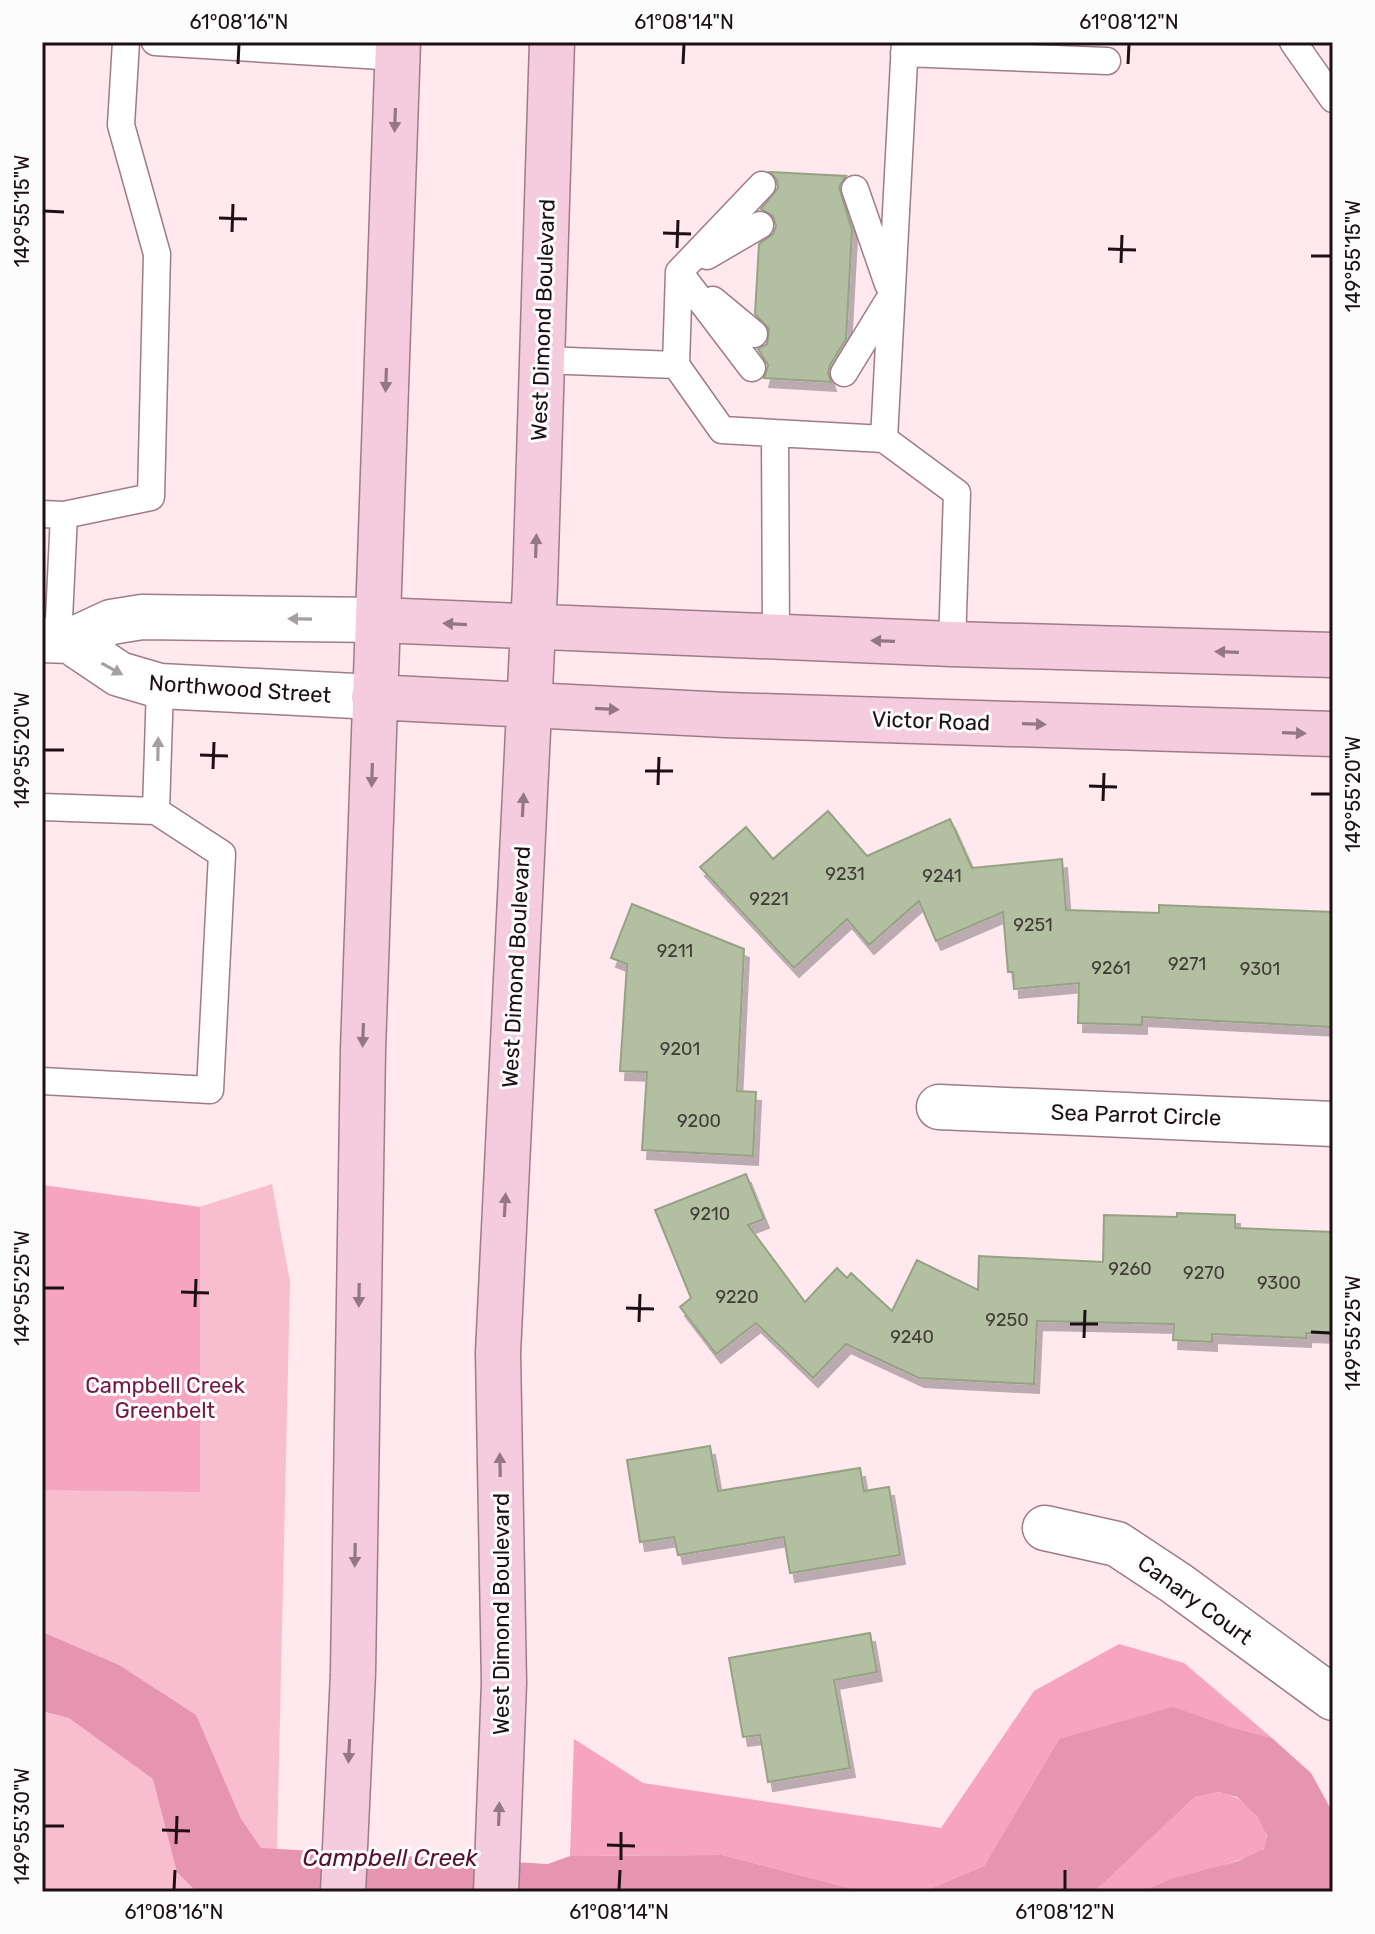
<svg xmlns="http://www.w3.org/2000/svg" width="1375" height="1934" viewBox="0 0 1375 1934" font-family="Rubik,sans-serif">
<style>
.green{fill:#f8bed0}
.forest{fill:#f6a4c0}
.water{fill:#e595b0}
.building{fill:#b2bfa0;stroke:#95a284;stroke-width:2;filter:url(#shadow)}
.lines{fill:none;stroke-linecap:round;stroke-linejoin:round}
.lane-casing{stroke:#9e7c87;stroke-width:29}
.street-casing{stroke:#9e7c87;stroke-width:47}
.secondary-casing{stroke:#9e7c87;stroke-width:47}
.lane{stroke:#fff;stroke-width:26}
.street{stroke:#fff;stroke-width:44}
.secondary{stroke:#f5ccdd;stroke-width:44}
.oneway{fill:#947783}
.oneway2{fill:#a59fa1}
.ticks{fill:none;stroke:#1d1014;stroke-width:3}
.labels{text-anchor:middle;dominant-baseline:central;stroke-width:6;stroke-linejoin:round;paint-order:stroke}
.number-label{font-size:18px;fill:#423c37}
.street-label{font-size:22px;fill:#1d1014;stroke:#fcfcfc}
.park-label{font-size:22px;fill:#751743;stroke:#fcfcfc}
.water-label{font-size:24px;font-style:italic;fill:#571031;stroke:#fcfcfc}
.neatline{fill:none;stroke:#1d1014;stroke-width:3}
.ticks-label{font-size:20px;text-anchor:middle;fill:#1d1014}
</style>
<defs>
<filter id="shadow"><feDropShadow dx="5" dy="9" stdDeviation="0" flood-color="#0004"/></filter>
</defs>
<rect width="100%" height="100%" fill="#ffe8ee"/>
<path class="green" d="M272,1184L290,1282L276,1892H42V1185L199,1207Z"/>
<path class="forest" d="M42,1185L200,1207V1492L42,1490Z
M1119,1644L1184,1663L1272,1738L1227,1726L1059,1739L984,1866L922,1892H865L722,1855L570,1856L574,1739L643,1783L941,1828L1034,1691Z
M1219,1792C1243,1796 1268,1819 1267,1844L1260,1853L1142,1892H1094L1195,1797Z"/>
<path class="water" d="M42,1632L119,1665L196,1715L241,1819L261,1848L548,1864L570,1856L722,1855L865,1892H197L177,1872L153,1779L69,1718L42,1711Z
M1173,1707L1227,1726L1272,1738L1311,1773L1333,1813V1892H1142L1171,1879L1238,1861L1264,1849L1267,1836L1258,1817L1237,1797L1219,1792L1195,1797L1094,1892H922L984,1866L1059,1739Z"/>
<path class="building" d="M770,172L846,176L839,187L852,230L846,339L830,365L828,373L831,382L764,378L768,365L758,349L767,344L769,329L755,314L759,244L773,234L776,226L773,216L761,209L778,188L777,180Z
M828,811L867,856L950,819L972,868L1062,859L1066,910L1159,913V905L1333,912V1027L1142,1017V1025L1078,1023L1079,983L1014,989L1013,972H1008L1003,912L936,941L919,901L869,945L847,919L794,968L700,867L746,827L773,859Z
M632,904L744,949L737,1091L756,1092L753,1156L642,1150L647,1072L620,1071L627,964L611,958Z
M746,1174L764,1219L748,1225L805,1302L837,1268L847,1278L851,1273L892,1311L917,1260L978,1290L979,1256L1103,1262L1104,1215L1177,1217V1213L1235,1215V1228L1333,1232V1334L1306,1333V1338L1212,1334V1342L1173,1340L1174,1324L1037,1321L1034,1384L919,1378L846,1344L813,1378L756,1323L716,1354L680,1307L691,1298L655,1210Z
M710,1446L718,1491L860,1468L864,1491L889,1487L900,1555L790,1573L784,1537L678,1555L674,1537L640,1542L627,1460Z
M870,1633L877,1672L834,1680L850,1768L768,1782L760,1735L743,1737L729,1658Z"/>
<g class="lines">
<defs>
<path id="lane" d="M155,42L398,57
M905,42L884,439L957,493L952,644
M1293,42L1333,99
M904,53L1107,61
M855,189L888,284
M707,256L760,225
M679,272L752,368
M713,300L754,334
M542,360L676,365L722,430L775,433
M676,365L679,272L762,185
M844,373L890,298
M42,514L64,515L151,497L157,254L121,125L126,42
M776,636L775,433L884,439
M58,640L64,515
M42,807L156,811L222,854L210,1090L42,1081
M156,811L160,686"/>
<path id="street" d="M42,640L70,641L111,622L142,617L378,620
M70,641L119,674L160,686L374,697
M939,1107L1333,1124
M1045,1528L1117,1544L1176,1583L1333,1698"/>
<path id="secondary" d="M378,620L952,644L1333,655
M374,697L726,715L1333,734
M343,1892L353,1673L363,1050L398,42
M496,1892L504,1683L498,1353L535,586L552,42"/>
</defs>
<use href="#lane" class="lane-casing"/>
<use href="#street" class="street-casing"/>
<use href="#secondary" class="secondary-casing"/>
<use href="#lane" class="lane"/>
<use href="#street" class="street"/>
<use href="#secondary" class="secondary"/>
</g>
<defs><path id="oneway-solid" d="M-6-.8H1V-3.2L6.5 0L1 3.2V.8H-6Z" transform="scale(2)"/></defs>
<g class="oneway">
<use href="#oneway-solid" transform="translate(395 120) rotate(92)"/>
<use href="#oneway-solid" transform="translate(386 380) rotate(92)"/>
<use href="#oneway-solid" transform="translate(536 546) rotate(-88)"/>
<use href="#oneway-solid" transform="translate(455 624) rotate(-177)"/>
<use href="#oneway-solid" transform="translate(883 641) rotate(-178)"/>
<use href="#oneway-solid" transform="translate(1227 652) rotate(-178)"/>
<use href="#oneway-solid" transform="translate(607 709) rotate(3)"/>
<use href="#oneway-solid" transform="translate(1034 724) rotate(2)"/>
<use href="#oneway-solid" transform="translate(1294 733) rotate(2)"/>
<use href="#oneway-solid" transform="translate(372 775) rotate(92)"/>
<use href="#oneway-solid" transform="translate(523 805) rotate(-87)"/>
<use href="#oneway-solid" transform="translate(363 1035) rotate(92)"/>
<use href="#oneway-solid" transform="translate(505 1205) rotate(-87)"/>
<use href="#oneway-solid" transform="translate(359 1295) rotate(91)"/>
<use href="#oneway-solid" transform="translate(500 1465) rotate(-91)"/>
<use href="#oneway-solid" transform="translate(355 1555) rotate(91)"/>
<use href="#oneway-solid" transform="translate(349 1751) rotate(93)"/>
<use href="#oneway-solid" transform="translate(499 1814) rotate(-88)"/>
</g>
<g class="oneway2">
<use href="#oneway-solid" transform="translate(300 619) rotate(-179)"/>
<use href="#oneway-solid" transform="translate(112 669) rotate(29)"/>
<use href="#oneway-solid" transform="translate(158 749) rotate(-89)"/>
</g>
<path class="ticks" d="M238,64L239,44M683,64L684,44M1128,64L1129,44M44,211L64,212M219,218L247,219M232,232L233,204M663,233L691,234M677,248L678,220M1108,249L1136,250M1311,256H1331M1121,263L1122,235M44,750H64M200,755L228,756M213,769L214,742M645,771H673M658,785L659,757M1089,786L1117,787M1311,794H1331M1103,801L1104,773M44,1288H64M181,1292L209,1293M195,1307L196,1279M626,1308L654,1309M639,1322L640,1294M1070,1324H1098M1311,1332L1331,1333M1084,1338L1085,1310M44,1826H64M162,1830L190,1831M176,1844L177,1816M607,1845L635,1846M621,1860V1832M174,1890L175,1870M619,1890L620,1870M1065,1890V1870"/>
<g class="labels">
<g class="number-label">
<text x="845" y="874">9231</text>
<text x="942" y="876">9241</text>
<text x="769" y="899">9221</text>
<text x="1033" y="925">9251</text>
<text x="675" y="951">9211</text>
<text x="1187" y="964">9271</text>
<text x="1111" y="968">9261</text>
<text x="1260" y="969">9301</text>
<text x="680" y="1049">9201</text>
<text x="699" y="1121">9200</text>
<text x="710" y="1214">9210</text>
<text x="1130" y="1269">9260</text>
<text x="1204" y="1273">9270</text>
<text x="1279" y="1283">9300</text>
<text x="737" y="1297">9220</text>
<text x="1007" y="1320">9250</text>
<text x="912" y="1337">9240</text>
</g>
<g class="street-label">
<text transform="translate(543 320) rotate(-88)">West Dimond Boulevard</text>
<text transform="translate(240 689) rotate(4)">Northwood Street</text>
<text transform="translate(931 721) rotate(2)">Victor Road</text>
<text transform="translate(516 967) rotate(-87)">West Dimond Boulevard</text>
<text transform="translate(1136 1115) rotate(2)">Sea Parrot Circle</text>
<text transform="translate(1195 1600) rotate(36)">Canary Court</text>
<text transform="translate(501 1614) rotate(-90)">West Dimond Boulevard</text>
</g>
<g class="park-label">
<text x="165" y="1385">Campbell Creek<tspan x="165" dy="25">Greenbelt</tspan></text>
</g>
<g class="water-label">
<text x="390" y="1858">Campbell Creek</text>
</g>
</g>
<rect width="1375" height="1934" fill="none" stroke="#fcfcfc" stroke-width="88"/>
<rect x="44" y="44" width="1287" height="1846" class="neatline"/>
<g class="ticks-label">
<text x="239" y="29">61°08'16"N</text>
<text x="684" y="29">61°08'14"N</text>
<text x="1129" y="29">61°08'12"N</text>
<text transform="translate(22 211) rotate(-90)" y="7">149°55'15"W</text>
<text transform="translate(1353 256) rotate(-90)" y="7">149°55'15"W</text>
<text transform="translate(22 750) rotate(-90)" y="7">149°55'20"W</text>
<text transform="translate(1353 794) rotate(-90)" y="7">149°55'20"W</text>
<text transform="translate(22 1288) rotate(-90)" y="7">149°55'25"W</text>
<text transform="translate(1353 1333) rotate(-90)" y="7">149°55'25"W</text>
<text transform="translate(22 1826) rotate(-90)" y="7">149°55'30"W</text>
<text x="174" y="1919">61°08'16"N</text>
<text x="619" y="1919">61°08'14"N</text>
<text x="1065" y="1919">61°08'12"N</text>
</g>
</svg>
